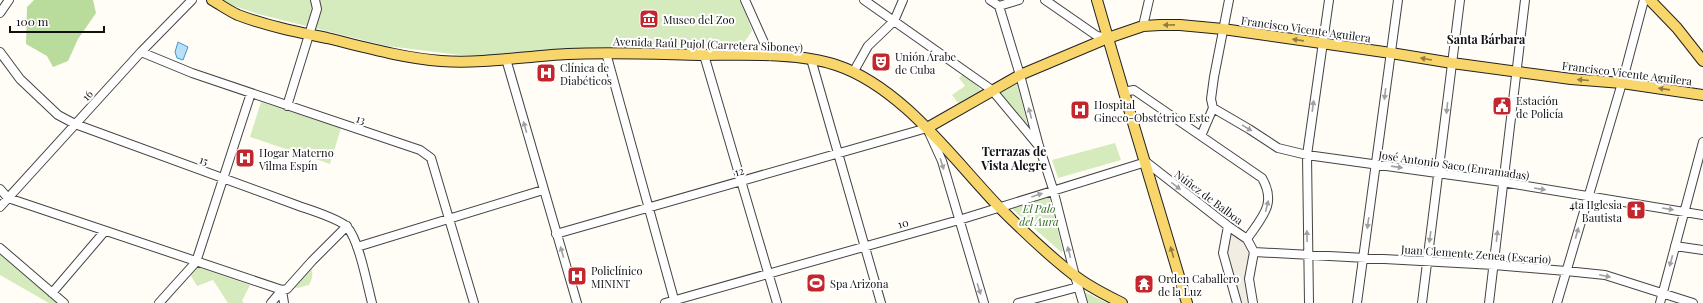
<svg xmlns="http://www.w3.org/2000/svg" width="1703" height="303" viewBox="0 0 1703 303" font-family="'Playfair Display',serif">
<style>
.green{fill:#d5ebbd}
.forest{fill:#b9dc9c}
.plaza{fill:#f1ede2}
.water{fill:#b9e0f7;stroke:#3f96cf}
.lines{fill:none;stroke-linecap:round;stroke-linejoin:round}
.minor-casing{stroke:#444;stroke-width:10}
.major-casing{stroke:#222;stroke-width:12}
.minor{stroke:#fff;stroke-width:8}
.major{stroke:#f9d66b;stroke-width:10}
.oneway{fill:#917d42}
.oneway2{fill:#a0a0a0}
.labels{text-anchor:middle;dominant-baseline:central;stroke-width:4;stroke-linejoin:round;paint-order:stroke}
.poi-label{font-size:11px;fill:#111;stroke:#fff;text-anchor:start}
.street-label{font-size:11px;fill:#111;stroke:#fff}
.park-label{font-size:11px;font-style:italic;fill:#2f6b1f;stroke:#fff}
.neighbourhood-label{font-size:12px;font-weight:bold;fill:#111;stroke:#fff}
</style>
<rect width="100%" height="100%" fill="#fffdf5"/>
<path class="green" d="M221,0H741L752,31L741,47H603L489,56L460,55L387,46L258,14L231,5Z
M964,73L981,90L958,103L952,95L965,86L959,78Z
M1017,84L1028,127L1000,92Z
M261,102L341,128L330,164L250,137Z
M1115,143L1121,160L1058,178L1052,160Z
M1049,197L1063,251L1061,252L1011,208Z
M0,253L60,303H49L0,275Z
M197,267L250,285L242,301L244,303H228L213,280L197,286L190,274Z
M311,267C313,274 313,278 309,285L298,288L292,287Z
M1085,292L1107,303H1088Z"/>
<path class="forest" d="M34,0H93L96,13L78,39L68,61L53,67L47,56L26,44L27,7Z"/>
<path class="plaza" d="M1227,230L1247,243L1257,258L1254,278L1257,303H1237L1223,247Z"/>
<path class="water" d="M178,42L188,47L183,60L177,58L175,52Z"/>
<g class="lines">
<defs>
<path id="minor" d="M745,0L770,56
M864,0L992,90L1037,144
M990,0L999,6L1020,75L1039,146L1053,189L1075,276L1083,303
M1045,0L1097,36L1108,38
M999,6L1019,0
M0,13L9,0
M1143,26L1149,0
M0,52L20,79L58,115L75,124L299,206C310,210 340,219 347,227C359,240 367,284 372,303
M141,52L192,73L420,150L431,158L474,303
M606,53L675,303
M704,55L777,303
M506,59L577,303
M811,59L881,303
M854,71L868,46L894,21L903,0
M1123,92L1134,90L1262,178C1277,204 1262,217 1247,239
M287,106L317,9L315,0
M1213,108L1249,129L1278,148L1307,155L1502,182L1703,215
M1201,136L1213,108L1211,99L1214,77L1229,0
M0,189L8,198L282,290L284,303
M0,207L141,52L192,0
M1228,226L1223,253L1237,303
M556,234L927,128L942,161L984,303
M1675,246L1703,250
M357,247L543,190
M0,248L64,303
M1254,252L1494,265L1566,271L1605,275L1693,303
M52,293L105,231
M159,303L196,262L251,93
M271,303L282,290L287,289L312,261L347,226
M665,303L959,220L1146,162L1228,226L1247,239L1254,252L1249,279L1253,303
M1018,303L1078,287
M1309,303L1307,155L1329,0
M1357,303L1398,0
M1422,303L1460,0
M1489,303L1525,0
M1557,303L1622,83L1644,0
M1660,303L1703,142"/>
<path id="major" d="M212,0C221,5 229,11 238,15C267,26 297,32 327,38C364,47 403,58 441,61C484,64 526,56 568,54C612,52 656,54 700,55C741,55 798,52 836,65C902,87 952,158 999,207C1022,230 1048,255 1074,275C1089,287 1106,295 1122,303
M1097,0C1126,101 1157,202 1187,303
M1650,0L1677,28L1703,61
M927,128L1020,75L1108,38L1143,26L1160,25H1180L1223,29L1391,53L1452,63L1571,79L1622,83L1703,95"/>
</defs>
<use href="#minor" class="minor-casing"/>
<use href="#major" class="major-casing"/>
<use href="#minor" class="minor"/>
<use href="#major" class="major"/>
</g>
<defs><path id="oneway-solid" d="M-6-.8H1V-3.2L6.5 0L1 3.2V.8H-6Z"/></defs>
<g class="oneway">
<use href="#oneway-solid" transform="translate(1169 25) rotate(179)"/>
<use href="#oneway-solid" transform="translate(1298 40) rotate(-172)"/>
<use href="#oneway-solid" transform="translate(1426 59) rotate(-170)"/>
<use href="#oneway-solid" transform="translate(1583 80) rotate(-175)"/>
<use href="#oneway-solid" transform="translate(1664 89) rotate(-172)"/>
<use href="#oneway-solid" transform="translate(1172 252) rotate(-106)"/>
</g>
<g class="oneway2">
<use href="#oneway-solid" transform="translate(1385 94) rotate(97)"/>
<use href="#oneway-solid" transform="translate(1313 106) rotate(-82)"/>
<use href="#oneway-solid" transform="translate(1447 108) rotate(96)"/>
<use href="#oneway-solid" transform="translate(1030 113) rotate(-105)"/>
<use href="#oneway-solid" transform="translate(525 127) rotate(-106)"/>
<use href="#oneway-solid" transform="translate(1247 128) rotate(31)"/>
<use href="#oneway-solid" transform="translate(942 164) rotate(72)"/>
<use href="#oneway-solid" transform="translate(1397 167) rotate(8)"/>
<use href="#oneway-solid" transform="translate(1176 186) rotate(38)"/>
<use href="#oneway-solid" transform="translate(1540 189) rotate(9)"/>
<use href="#oneway-solid" transform="translate(1037 195) rotate(-19)"/>
<use href="#oneway-solid" transform="translate(1267 206) rotate(-76)"/>
<use href="#oneway-solid" transform="translate(1668 209) rotate(9)"/>
<use href="#oneway-solid" transform="translate(1368 223) rotate(98)"/>
<use href="#oneway-solid" transform="translate(1577 233) rotate(-74)"/>
<use href="#oneway-solid" transform="translate(1307 236) rotate(-91)"/>
<use href="#oneway-solid" transform="translate(1497 236) rotate(-84)"/>
<use href="#oneway-solid" transform="translate(1430 237) rotate(98)"/>
<use href="#oneway-solid" transform="translate(562 252) rotate(-106)"/>
<use href="#oneway-solid" transform="translate(1069 252) rotate(-104)"/>
<use href="#oneway-solid" transform="translate(1671 261) rotate(105)"/>
<use href="#oneway-solid" transform="translate(1605 276) rotate(12)"/>
<use href="#oneway-solid" transform="translate(979 289) rotate(73)"/>
</g>
<defs>
<symbol id="museum-square" viewBox="-11 -11 22 22"><rect x="-9" y="-9" width="18" height="18" rx="4" fill="#c4262e" stroke="#fff"/><path d="M0-6L6-3V-2H-6V-3ZM-5-1h2V3h-2ZM-1-1h2V3h-2ZM3-1h2V3H3ZM-6 4H6V6H-6Z" fill="#fff"/></symbol>
<symbol id="theatre-square" viewBox="-11 -11 22 22"><rect x="-9" y="-9" width="18" height="18" rx="4" fill="#c4262e" stroke="#fff"/><path d="M-5-5.5Q0-4 5-5.5V0Q5 5 0 6Q-5 5-5 0ZM-3.3-2.5H-1v1.5H-3.3ZM1-2.5H3.3v1.5H1ZM-2.8 1Q0 5.5 2.8 1Z" fill="#fff"/></symbol>
<symbol id="hospital-square" viewBox="-11 -11 22 22"><rect x="-9" y="-9" width="18" height="18" rx="4" fill="#c4262e" stroke="#fff"/><path d="M-5-5h3v3.5h4V-5h3V5h-3V1.5h-4V5h-3Z" fill="#fff"/></symbol>
<symbol id="civic-square" viewBox="-11 -11 22 22"><rect x="-9" y="-9" width="18" height="18" rx="4" fill="#c4262e" stroke="#fff"/><path d="M-.6-6.5H3V-4.5H.6V-3L4-1V1h2V6H-6V1h2V-1L-.6-3ZM-1.2 2.5V6h2.4V2.5Z" fill="#fff"/></symbol>
<symbol id="church-square" viewBox="-11 -11 22 22"><rect x="-9" y="-9" width="18" height="18" rx="4" fill="#c4262e" stroke="#fff"/><path d="M-1.2-6h2.4v3.5h3.3v2.4h-3.3V6h-2.4V-.1h-3.3v-2.4h3.3Z" fill="#fff"/></symbol>
<symbol id="stadium-square" viewBox="-11 -11 22 22"><rect x="-9" y="-9" width="18" height="18" rx="4" fill="#c4262e" stroke="#fff"/><path d="M0-5a6.5 5 0 1 0 0 10a6.5 5 0 1 0 0-10ZM-3.5-1.8h7v3.6h-7Z" fill="#fff"/></symbol>
<symbol id="temple-square" viewBox="-11 -11 22 22"><rect x="-9" y="-9" width="18" height="18" rx="4" fill="#c4262e" stroke="#fff"/><path d="M0-6L5-2H3V0L6.5 2.5H4V6H1.5V3h-3V6H-4V2.5H-6.5L-3 0V-2H-5Z" fill="#fff"/></symbol>
</defs>
<g fill-rule="evenodd">
<use href="#museum-square" x="638" y="8" width="22" height="22"/>
<use href="#theatre-square" x="870" y="51" width="22" height="22"/>
<use href="#hospital-square" x="535" y="62" width="22" height="22"/>
<use href="#civic-square" x="1491" y="95" width="22" height="22"/>
<use href="#hospital-square" x="1069" y="99" width="22" height="22"/>
<use href="#hospital-square" x="234" y="147" width="22" height="22"/>
<use href="#church-square" x="1625" y="199" width="22" height="22"/>
<use href="#hospital-square" x="566" y="265" width="22" height="22"/>
<use href="#stadium-square" x="805" y="272" width="22" height="22"/>
<use href="#temple-square" x="1133" y="273" width="22" height="22"/>
</g>
<g class="labels">
<g class="poi-label">
<text x="663" y="19">Museo del Zoo</text>
<text x="895" y="56">Unión Árabe<tspan x="895" dy="13">de Cuba</tspan></text>
<text x="560" y="67">Clínica de<tspan x="560" dy="13">Diabéticos</tspan></text>
<text x="1516" y="100">Estación<tspan x="1516" dy="13">de Policía</tspan></text>
<text x="1094" y="104">Hospital<tspan x="1094" dy="13">Gineco-Obstétrico Este</tspan></text>
<text x="259" y="152">Hogar Materno<tspan x="259" dy="13">Vilma Espín</tspan></text>
<text x="1622" y="204" text-anchor="end">4ta IIglesia<tspan x="1622" dy="13">Bautista</tspan></text>
<text x="591" y="270">Policlínico<tspan x="591" dy="13">MININT</tspan></text>
<text x="1158" y="278">Orden Caballero<tspan x="1158" dy="13">de la Luz</tspan></text>
<text x="830" y="283">Spa Arizona</text>
</g>
<g class="street-label">
<text transform="translate(1306 29) rotate(8)">Francisco Vicente Aguilera</text>
<text transform="translate(708 44) rotate(2)">Avenida Raúl Pujol (Carretera Siboney)</text>
<text transform="translate(1627 73) rotate(7)">Francisco Vicente Aguilera</text>
<text transform="translate(87 95) rotate(-47)">16</text>
<text transform="translate(361 119) rotate(19)">13</text>
<text transform="translate(204 160) rotate(21)">15</text>
<text transform="translate(1454 165) rotate(8)">José Antonio Saco (Enramadas)</text>
<text transform="translate(739 171) rotate(-16)">12</text>
<text transform="translate(1209 197) rotate(37)">Núñez de Balboa</text>
<text transform="translate(903 223) rotate(-16)">10</text>
<text transform="translate(1476 254) rotate(4)">Juan Clemente Zenea (Escario)</text>
</g>
<g class="park-label">
<text x="1039" y="208">El Palo<tspan x="1039" dy="13">del Aura</tspan></text>
</g>
<g class="neighbourhood-label">
<text x="1486" y="39">Santa Bárbara</text>
<text x="1014" y="151">Terrazas de<tspan x="1014" dy="14">Vista Alegre</tspan></text>
</g>
</g>
<path d="M10 26v6h94v-6" fill="none" stroke="#111111" stroke-width="2"/>
<text x="16" y="26" font-size="12" fill="#111111" stroke="#ffffff" stroke-width="3" paint-order="stroke">100 m</text>
</svg>
